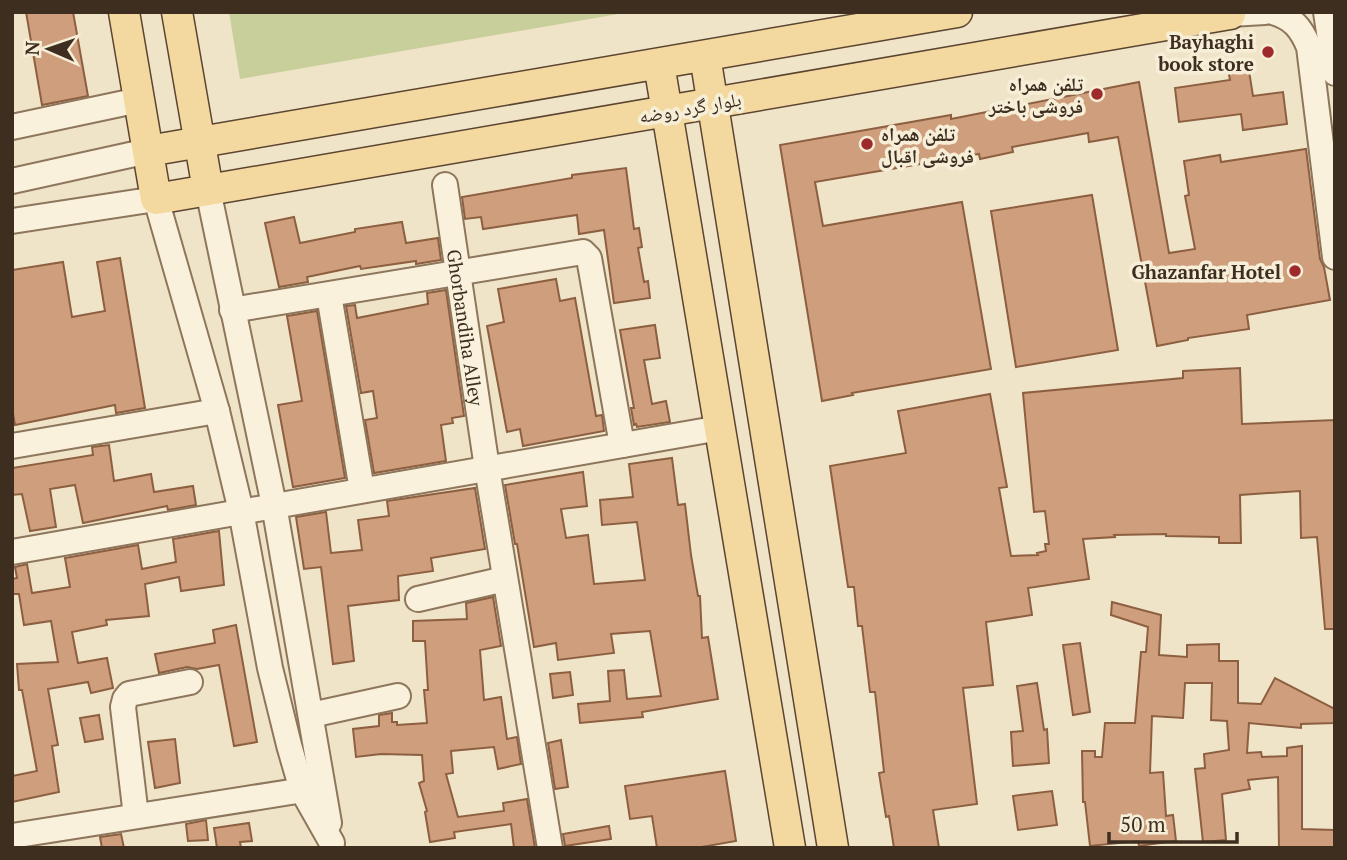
<svg xmlns="http://www.w3.org/2000/svg" width="1347" height="860" viewBox="0 0 1347 860" font-family="'PT Serif','Noto Naskh Arabic',serif">
<style>
.green{fill:#c9cf9b}
.building{fill:#cf9f7d;stroke:#8d5f41;stroke-width:2}
.lines{fill:none;stroke-linecap:round;stroke-linejoin:round}
.minor-casing{stroke:#8d765c;stroke-width:28}
.major-casing{stroke:#5b4430;stroke-width:33}
.minor{stroke:#faf1dc;stroke-width:24}
.major{stroke:#f3d9a0;stroke-width:30}
.poi-dot{fill:#9e2a2b;stroke:#f7eed8;stroke-width:2.5}
.labels{text-anchor:middle;dominant-baseline:central;stroke-width:7;stroke-linejoin:round;paint-order:stroke}
.poi-label{font-size:19px;font-weight:bold;fill:#3d2e20;stroke:#f7eed8;text-anchor:end}
.street-label{font-size:19px;fill:#3d2e20;stroke:#f7eed8}
</style>
<rect width="100%" height="100%" fill="#f0e4c8"/>
<path class="green" d="M229,12H630L240,79Z"/>
<path class="building" d="M26,12H73L88,96L42,105Z
M1248,65L1253,96L1283,92L1287,124L1243,130L1241,114L1179,122L1175,88L1230,80L1228,69Z
M1139,82L1169,253L1195,249L1185,196L1189,195L1184,161L1220,155L1221,162L1306,149L1320,259L1324,267L1330,300L1247,315L1249,329L1188,338V340L1157,346L1118,137L1089,142L1088,133L1012,147L1013,152L980,159L979,154L815,182L823,226L962,202L991,369L852,393L853,395L822,401L780,145L951,115V119Z
M626,168L634,229L639,228L642,247L638,248L644,282L648,281L650,298L614,303L604,230L579,234L577,215L483,229L481,217L465,219L462,197L572,178V175Z
M1092,195L1118,350L1016,367L991,211Z
M294,217L300,243L355,232V229L402,222L406,243L438,238L441,260L416,264V261L361,269L360,266L307,277L308,282L279,287L265,223Z
M120,258L145,408L116,413L115,405L15,425L12,408V270L63,262L72,317L105,311L97,262Z
M556,279L560,301L575,298L596,416L602,415L604,431L523,446L520,429L507,432L487,326L504,322L498,289Z
M446,290L464,416L452,418L453,423L441,425L446,461L374,473L365,420L377,418L373,391L361,393L346,306L355,305L357,318L428,304L427,293Z
M317,311L345,478L293,487L278,405L302,401L287,316Z
M655,325L660,358L644,360L652,404L666,401L670,422L637,427L636,424L634,425L631,408H634L620,330Z
M1240,368L1242,424L1335,420V629H1325L1317,537L1301,538L1300,491L1240,495L1241,543H1219V537L1166,536V534L1114,535L1115,537L1083,539L1089,579L1028,588L1032,615L986,622L993,685L963,688L977,804L933,810L939,848H894L889,816L886,817L879,773L884,772L875,692H870L862,626H858L854,587H848L830,466L906,453L898,411L990,394L1007,487L999,488L1011,556L1038,555L1037,553L1046,551L1045,544H1049L1045,511L1034,512L1023,393L1183,378V371Z
M109,445L114,481L151,474L154,492L193,486L196,505L168,510L167,506L83,523L75,485L50,489L56,527L30,531L22,494L12,495V468L93,455L92,447Z
M672,458L678,505L685,504L691,555L698,596H700L702,638L708,637L718,699L642,712L643,717L580,723L578,704L610,701L608,671L624,670L627,699L661,696L650,631L611,634L614,653L558,660L556,643L534,647L517,544H515L505,485L583,472L587,506L561,509L566,538L588,535L594,584L645,580L637,522L602,525L600,500L633,497L629,464Z
M475,488L485,549L431,558L433,571L398,576L399,600L348,606L354,661L333,664L321,567L304,569L296,517L326,512L331,553L362,550L358,520L389,516L387,501Z
M219,531L224,585L181,591L179,577L145,584L149,616L106,620L107,625L72,632L78,663L107,658L113,688L91,693L88,682L48,689L58,745L52,746L59,792L12,802V776L37,771L22,690H19L17,664L58,662L51,621L24,625L19,594H12V579L17,578L15,567L27,564L32,593L70,587L65,558L138,545L142,569L176,562L173,539Z
M493,597L501,646L480,650L484,700L501,697L507,739L517,737L521,764L498,769L494,747L451,751L453,773L446,774L458,817L504,811L503,803L527,799L535,848H514L511,824L454,832L455,838L430,842L425,812L427,811L419,783L424,781L422,755L381,754L356,757L353,729L379,726V715L392,713V722H397V725L427,723L424,690H428L425,641H413V621L467,619L466,603Z
M1112,602L1161,615L1159,655L1187,657V645L1219,644V661H1238V703L1261,704L1275,678L1335,709V723L1301,724V728L1249,723L1247,753L1261,752L1262,757L1287,756V748L1302,746V829L1335,830V848H1279L1278,777L1248,780L1250,789L1222,794L1226,840L1203,842L1195,769L1205,768L1204,754L1229,750L1227,721L1211,720L1212,683H1185L1183,718L1152,716L1150,773L1163,772L1166,816L1173,815L1176,841L1139,846L1138,841L1090,846L1085,802H1083L1082,751H1095V757H1102L1105,723H1135L1141,652H1146L1148,627L1111,615Z
M236,625L257,742L234,746L219,665L197,669L187,667L159,673L155,654L215,643L213,630Z
M1080,643L1090,712L1073,715L1063,645Z
M570,672L573,695L553,698L550,674Z
M1037,683L1044,730L1047,729L1049,763L1013,766L1011,732L1023,731L1017,686Z
M99,715L103,739L85,742L80,718Z
M175,739L180,783L155,788L148,742Z
M561,740L568,787L555,789L548,743Z
M725,771L736,841L696,848H657L652,816L630,819L625,786Z
M1052,791L1057,825L1018,830L1013,796Z
M206,820L208,840L188,841L186,824Z
M249,823L252,841L240,842L241,848H217L214,828Z
M609,826L611,839L565,846L563,834Z
M121,834L124,848H102L100,837Z"/>
<g class="lines">
<defs>
<g id="minor">
<path d="M1273,12C1293,18 1301,28 1309,47L1335,257"/>
<path d="M1326,12L1335,73"/>
<path d="M1230,14L1265,12"/>
<path d="M12,127L139,100"/>
<path d="M12,181L148,151"/>
<path id="s1" d="M445,185L487,468L550,848"/>
<path d="M208,190L274,505L329,823"/>
<path d="M12,221L156,199L217,411L241,511L270,668L289,745L302,790L332,843"/>
<path d="M329,295L362,490"/>
<path d="M232,310L583,252L589,258L622,445"/>
<path d="M12,446L217,411"/>
<path d="M12,552L720,428"/>
<path d="M418,599L505,579"/>
<path d="M311,715L398,696"/>
<path d="M136,816L123,707L125,699L129,694L190,682"/>
<path d="M12,836L316,788"/>
</g>
<path id="major" d="M124,12L156,199L1230,14V12
M177,12L208,190
M705,56L833,848
M659,64L790,848
M148,151L957,12"/>
</defs>
<use href="#minor" class="minor-casing"/>
<use href="#major" class="major-casing"/>
<use href="#minor" class="minor"/>
<use href="#major" class="major"/>
</g>
<g class="poi-dot">
<circle cx="1268" cy="52" r="7"/>
<circle cx="1097" cy="94" r="7"/>
<circle cx="867" cy="144" r="7"/>
<circle cx="1295" cy="271" r="7"/>
</g>
<g class="labels">
<g class="poi-label">
<text x="1254" y="41">Bayhaghi<tspan x="1254" dy="22">book store</tspan></text>
<text x="1083" y="83">تلفن همراه<tspan x="1083" dy="22">فروشی باختر</tspan></text>
<text x="881" y="133" text-anchor="start">تلفن همراه<tspan x="881" dy="22">فروشی اقبال</tspan></text>
<text x="1281" y="271">Ghazanfar Hotel</text>
</g>
<g class="street-label">
<text transform="translate(690 107) rotate(-10)">بلوار گرد روضه</text>
<text stroke="none"><textPath href="#s1" startOffset="144">Ghorbandiha Alley</textPath></text>
</g>
</g>
<rect width="1347" height="860" fill="none" stroke="#3d2e20" stroke-width="28"/>
<g transform="translate(49 49) rotate(272)" stroke="#f7eed8" stroke-width="5" paint-order="stroke">
<path d="M0-5L12 26L0 18L-12 26Z" fill="#3d2e20"/>
<text y="-10" font-size="19" font-weight="bold" text-anchor="middle" fill="#3d2e20">N</text>
</g>
<path d="M1109 832v10h128v-10" fill="none" stroke="#3d2e20" stroke-width="3.5"/>
<text x="1120" y="832" font-size="21" fill="#3d2e20" stroke="#f7eed8" stroke-width="5" paint-order="stroke">50 m</text>
</svg>
